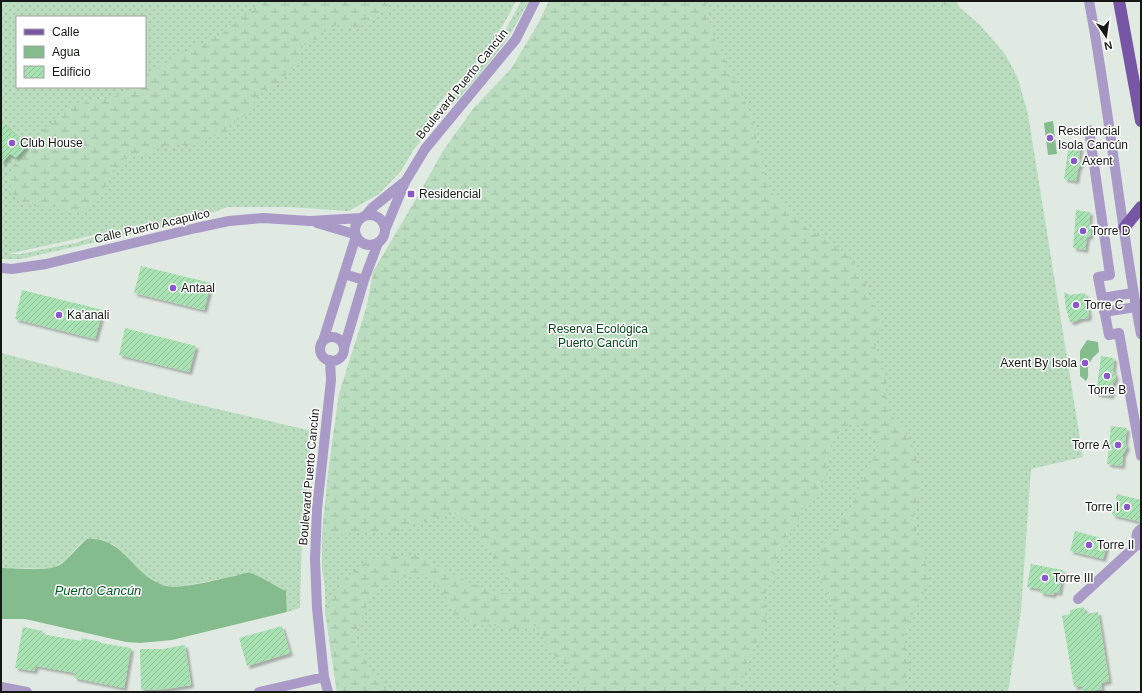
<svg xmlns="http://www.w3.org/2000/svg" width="1142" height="693" viewBox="0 0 1142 693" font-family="Helvetica,sans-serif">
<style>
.grass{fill:url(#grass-dots);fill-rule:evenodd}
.wetland{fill:url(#wetland-marsh)}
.water{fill:#85bc8d}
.building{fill:url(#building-hatch);filter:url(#shadow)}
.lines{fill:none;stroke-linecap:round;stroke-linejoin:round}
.minor{stroke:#aa9ac7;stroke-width:10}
.major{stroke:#7856a6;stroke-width:12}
.poi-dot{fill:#8b56ce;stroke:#fff;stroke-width:1.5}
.labels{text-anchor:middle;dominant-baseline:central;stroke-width:3;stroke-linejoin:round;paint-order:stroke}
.street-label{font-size:12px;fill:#151815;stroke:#fff}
.poi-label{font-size:12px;fill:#151815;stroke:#fff;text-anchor:start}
.park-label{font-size:12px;fill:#09481d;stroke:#fff}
.water-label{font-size:13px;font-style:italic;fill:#005c23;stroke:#fff}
</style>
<defs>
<pattern id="grass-dots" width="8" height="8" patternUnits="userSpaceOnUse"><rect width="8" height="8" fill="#bbddbf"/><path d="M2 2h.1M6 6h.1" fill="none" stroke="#a0bda3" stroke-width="1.8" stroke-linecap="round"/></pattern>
<pattern id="wetland-marsh" width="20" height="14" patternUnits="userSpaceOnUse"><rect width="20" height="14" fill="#bbddbf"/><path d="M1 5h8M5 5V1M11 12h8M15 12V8" fill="none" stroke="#a0bda3"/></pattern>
<pattern id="building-hatch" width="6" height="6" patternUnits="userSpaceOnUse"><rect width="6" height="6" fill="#a9e2b2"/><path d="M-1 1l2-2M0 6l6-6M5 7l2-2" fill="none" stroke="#91c198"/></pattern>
<filter id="shadow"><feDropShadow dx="3" dy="3" stdDeviation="1" flood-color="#0004"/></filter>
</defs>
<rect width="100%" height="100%" fill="#e1eae2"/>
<path class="grass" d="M1,1H516C504,25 491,46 473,66C458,83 438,100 428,121L478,69L504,33L521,1H529L507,40L480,74L414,149L401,171L379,194L349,211L289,207H228L189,221L21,259H1ZM17,17H145V87H17ZM108,232L75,243L20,254H8Z
M549,1H956L960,8L980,25L1005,54L1017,76L1028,114L1083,457L1031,469L1021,611L1008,692H337L325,611V588L322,568V535L328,473L339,394L367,306L373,272L422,189L443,151L474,108L511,69L538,24Z
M1,353L192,403L312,431L302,533L300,608L287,612L286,591L249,573L185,586H170L160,585L140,572L114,545L102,540L95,539H87L79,545L65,561L52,569L1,568Z"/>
<path class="wetland" d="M260,1H387L389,8L385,12L381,11L379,15L377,17L357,27L353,25L349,29L344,28L338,25L330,28L329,31L322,32L319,35V38L317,40L308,39L307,44L303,45L302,52L300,53L299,60L286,74V76L282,77C281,89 272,86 266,89V91L259,95L254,100L255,102L251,104V107L248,108L245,116L235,119V122L231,123L227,132L224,133L223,135L220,134L217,136L209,134L202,138L200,142L195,144V145H178L176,147H172C166,144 160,146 154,149C151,150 149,153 146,154C139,157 131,158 124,158V166L122,168L118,167L117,170H109C111,174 114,175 111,180L108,181L109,186L108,187H104V193L101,198L83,211L70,213L56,205L46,207L27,205L13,196L9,179L12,167L43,130L71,106L116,96L129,87H145V76L174,58L224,32L257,6Z
M549,1H705L713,35L750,112L768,188L798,222L847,254L866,285L869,294L875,306L883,317L875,348L887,378L885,399L888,411L903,428L914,449L922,484L913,514L920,547L926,564L929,581L904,633L905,652L910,666L902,692H835L837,628L833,605L818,573V558L829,538L844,520L854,503L858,485L871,465L877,445L873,434L863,426L849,424L833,439L828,470L818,492L805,505L781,551L764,597L766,620L762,633L751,653L739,692H584L575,673L553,654L537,626L519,630L502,626L474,625L457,616L440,588L426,574L396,579L373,592L353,638L369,667L390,692H337L325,611L342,581L368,560L417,554L439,567L470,583L501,593L517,594L491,551L471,525L453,511L398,531L322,535L328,473L339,394L367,306L373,272L422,189L443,151L474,108L511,69L538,24Z
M924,1H956L960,8Z"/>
<path class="water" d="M1053,121L1057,154L1048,155L1044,123Z
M1087,340L1098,342L1099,352C1094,356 1089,361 1088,369C1088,374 1089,376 1086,381L1080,376V351Z
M87,539C122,536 131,572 160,584C177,592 217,579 235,576C240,575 246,572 250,573C262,577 275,586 286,591L287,612L172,640L140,643L126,642L25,619H1V568C16,568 48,572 60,565C70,558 77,547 87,539Z"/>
<path class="building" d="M1,122L24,143H23L26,147L16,158L10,154L1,164Z
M1069,143L1081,145L1079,156L1081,163L1078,169L1076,181L1064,179Z
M1076,210L1090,212L1089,225L1091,227V233L1090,236L1087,237L1085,250L1073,248Z
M141,266L211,283L204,310L134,293Z
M22,290L103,310L95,339L15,319Z
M1064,292L1069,295L1085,293L1089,315L1088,318L1080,319L1073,322H1070L1066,309Z
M125,328L196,346L189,372L119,355Z
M1101,356L1114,358L1113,371L1115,374L1116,378L1113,383L1111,396L1096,394Z
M1111,426L1127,428L1125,443L1127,447L1123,454L1122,466L1107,464Z
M1117,494L1141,500V522L1112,515Z
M1075,531L1108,540L1103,559L1070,551Z
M1031,564L1063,570L1059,593L1054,592L1053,595L1040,593L1041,589L1027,587Z
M1084,607L1085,614L1098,612L1109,681L1101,683L1102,689L1083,692L1082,686L1074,687L1062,616L1070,614V610Z
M282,626L290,653L247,666L239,638Z
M23,627L43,631L42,634L81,641L82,638L101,642V643L131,648L124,688L74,678L75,673L36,666L34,671L15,668Z
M185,645L191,685L166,689L141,690L140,649H163Z"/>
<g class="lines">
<path class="minor" d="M1089,1C1110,112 1120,224 1141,334
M1089,130L1110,275L1098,277L1109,335L1119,333L1141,456
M355 230a15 15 0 1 1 30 0a15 15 0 1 1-30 0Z
M365,216L372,208L403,183
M317,223L354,234
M385,230L405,182L425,149L516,39L535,1
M1,268L12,269L46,264L196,228L229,221L263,218L310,221L361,218
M344,274L364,280
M1102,298L1133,293
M1104,312L1136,307
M320 349a12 12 0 1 1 24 0a12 12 0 1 1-24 0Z
M323,341L356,236
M344,348L364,280L378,243
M1141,529C1135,533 1135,540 1141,545
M1078,599L1139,543
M1,687L27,692
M259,692L324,677
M328,692L324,677L317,608L315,559L317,509L331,380L330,360"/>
<path class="major" d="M1119,1L1141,121
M1124,228L1141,207"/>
</g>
<g class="poi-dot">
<circle cx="1050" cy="138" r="4"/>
<circle cx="12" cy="143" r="4"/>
<circle cx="1074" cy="161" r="4"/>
<rect x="407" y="190" width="8" height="8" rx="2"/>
<circle cx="1083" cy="231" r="4"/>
<circle cx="173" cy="288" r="4"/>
<circle cx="1076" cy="305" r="4"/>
<circle cx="59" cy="315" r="4"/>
<circle cx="1085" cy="363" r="4"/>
<circle cx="1107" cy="376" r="4"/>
<circle cx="1118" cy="445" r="4"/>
<circle cx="1127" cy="507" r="4"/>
<circle cx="1089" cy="545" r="4"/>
<circle cx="1045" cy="578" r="4"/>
</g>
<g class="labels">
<g class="street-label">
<text transform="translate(462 84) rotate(-51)">Boulevard Puerto Cancún</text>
<text transform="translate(152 226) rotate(-13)">Calle Puerto Acapulco</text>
<text transform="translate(309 477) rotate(-85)">Boulevard Puerto Cancún</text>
</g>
<g class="poi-label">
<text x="1058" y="131">Residencial<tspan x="1058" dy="14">Isola Cancún</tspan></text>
<text x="20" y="143">Club House</text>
<text x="1082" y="161">Axent</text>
<text x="419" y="194">Residencial</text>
<text x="1091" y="231">Torre D</text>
<text x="181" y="288">Antaal</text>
<text x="1084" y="305">Torre C</text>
<text x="67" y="315">Ka'anali</text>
<text x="1077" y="363" text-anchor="end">Axent By Isola</text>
<text x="1107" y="390" text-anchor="middle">Torre B</text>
<text x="1110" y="445" text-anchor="end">Torre A</text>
<text x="1119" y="507" text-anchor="end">Torre I</text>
<text x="1097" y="545">Torre II</text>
<text x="1053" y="578">Torre III</text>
</g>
<g class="park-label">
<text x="598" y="329">Reserva Ecológica<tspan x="598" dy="14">Puerto Cancún</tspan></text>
</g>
<g class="water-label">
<text x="98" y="590">Puerto Cancún</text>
</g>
</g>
<rect width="1142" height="693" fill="none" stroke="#151815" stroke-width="4"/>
<rect x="16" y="16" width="130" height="72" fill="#ffffff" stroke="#a1a3a1"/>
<rect x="24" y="29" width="20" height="6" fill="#7856a6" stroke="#a1a3a1"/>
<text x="52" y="36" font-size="12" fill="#151815">Calle</text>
<rect x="24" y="46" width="20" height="12" fill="#85bc8d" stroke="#a1a3a1"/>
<text x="52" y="56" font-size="12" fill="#151815">Agua</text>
<rect x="24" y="66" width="20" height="12" fill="url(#building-hatch)" stroke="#a1a3a1"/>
<text x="52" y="76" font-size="12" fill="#151815">Edificio</text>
<g transform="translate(1106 36) rotate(167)" stroke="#ffffff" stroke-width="3" paint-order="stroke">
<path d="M0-3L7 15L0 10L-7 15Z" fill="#151815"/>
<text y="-6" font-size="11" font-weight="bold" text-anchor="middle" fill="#151815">N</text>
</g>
</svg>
